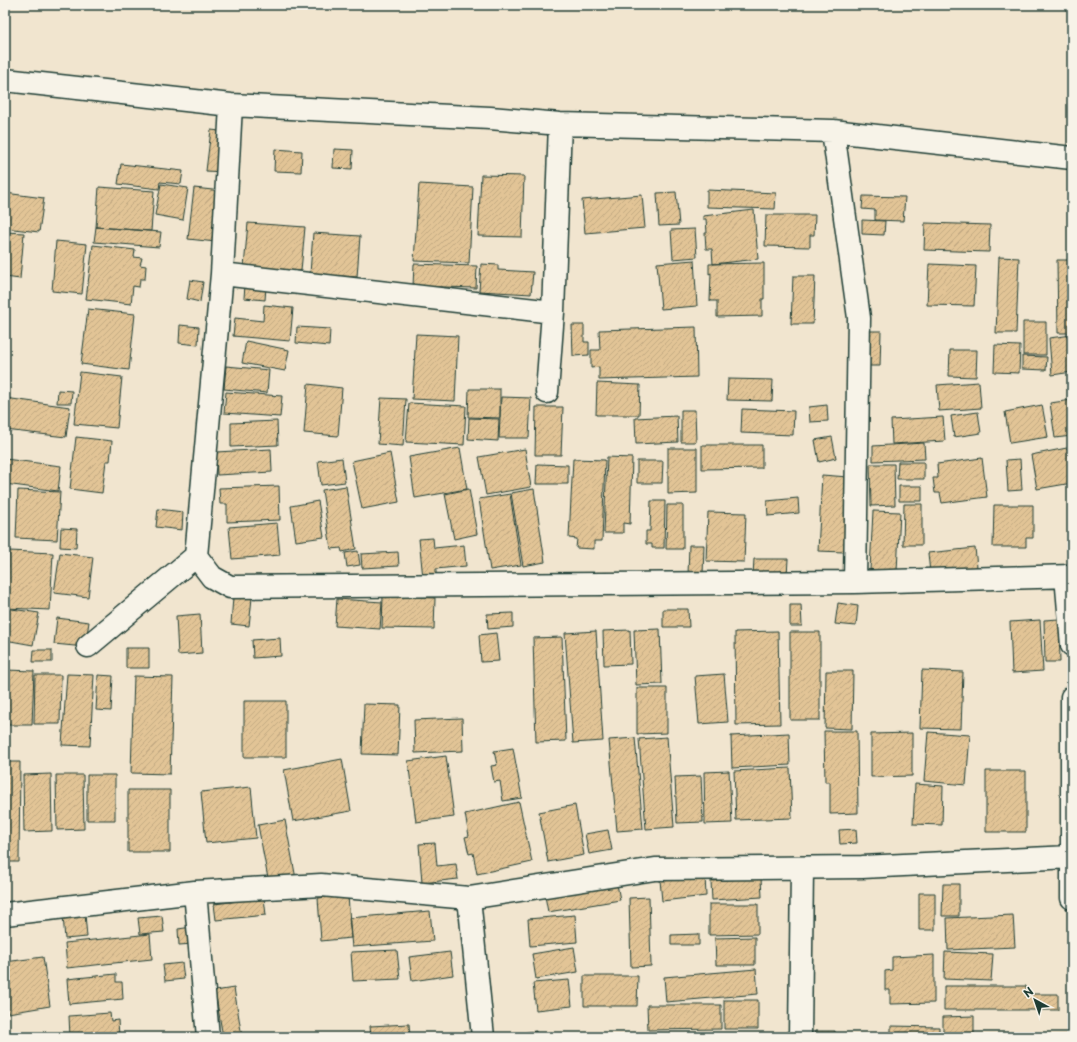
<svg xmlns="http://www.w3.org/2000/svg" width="1077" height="1042" viewBox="0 0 1077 1042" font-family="'Playpen Sans',sans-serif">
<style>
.building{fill:url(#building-hatch);stroke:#1f3d34}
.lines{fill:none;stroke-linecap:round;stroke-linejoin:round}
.minor-casing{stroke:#1f3d34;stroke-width:25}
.minor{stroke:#f7f3e8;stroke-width:22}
</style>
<defs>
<pattern id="building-hatch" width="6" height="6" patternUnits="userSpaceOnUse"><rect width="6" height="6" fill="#e2c496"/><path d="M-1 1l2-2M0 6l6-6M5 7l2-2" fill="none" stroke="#c1a982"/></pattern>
</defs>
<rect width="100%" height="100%" fill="#f1e5cf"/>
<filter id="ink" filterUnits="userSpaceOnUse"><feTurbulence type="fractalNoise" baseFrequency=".025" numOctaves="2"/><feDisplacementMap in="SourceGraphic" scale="8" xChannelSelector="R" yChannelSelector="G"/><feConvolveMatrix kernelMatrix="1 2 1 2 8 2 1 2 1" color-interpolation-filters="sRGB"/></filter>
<g filter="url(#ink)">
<path class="building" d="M211,130L228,132L224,172L206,171Z
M275,149L302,151L301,172L274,171Z
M334,149L353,150L352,169L333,168Z
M121,164L183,171L181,184L160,182L159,189L118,184Z
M481,175L524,176L522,237L478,236Z
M161,184L188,188L183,220L155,215Z
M419,184L473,187L469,263L414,261Z
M99,187L154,191L151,231L96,227Z
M194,188L222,191L216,242L188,239Z
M707,190L776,193L775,209L707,207Z
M676,192L679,225L659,226L657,193Z
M5,193L44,198L39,232L5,228Z
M642,195L645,228L585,233L582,200Z
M863,196L905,197L903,221L875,220V210L862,209Z
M754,210L758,259L713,264L712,249H706L705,233H707L706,219H703V216Z
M766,215H815L814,235H810V247L765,246Z
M862,220L885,221L884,235L862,234Z
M248,223L305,227L301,271L244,267Z
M925,223L990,225L989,252L924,250Z
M96,227L161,232L159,247L94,242Z
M695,229L697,257L673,259L671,230Z
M5,232L24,233L20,279L5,277Z
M313,233L360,236L357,277L310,274Z
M56,241L87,244L82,294L52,291Z
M93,245L135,250L134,257L142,258L140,265L146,266L145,279H140L139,287L133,286L131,304L86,299Z
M999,257L1019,258L1016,333H996Z
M694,260L697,306L661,309L657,263Z
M1057,260H1072V333H1058Z
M764,263V299H762V316L717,317V301H710L711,273L709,274V264Z
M414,264L477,266L476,288L413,286Z
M481,264L498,265V270L533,272L531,294L479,291Z
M929,264L976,266L974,306L927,305Z
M793,276H815L813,324H791Z
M190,280L203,282L200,302L187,299Z
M245,285L266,287L265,300L244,298Z
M264,305L293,308L290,341L233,336L235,318L263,321Z
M88,309L135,314L129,370L81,364Z
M1023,322H1046V355H1023Z
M180,325L199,327L198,345L179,343Z
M572,325H584V342H589V355L573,356Z
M297,327L330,329L329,346L296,343Z
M696,327L697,377L599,380V367L591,368V350H600L599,330Z
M867,331H881L880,366H866Z
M416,334L458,336L455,401L412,399Z
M1072,335V372L1052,375L1049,338Z
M246,341L289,350L285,371L242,363Z
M995,345L1020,346L1019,373L994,372Z
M950,350H977L976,377L949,376Z
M1022,356L1047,357L1046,370L1022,369Z
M226,366L269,370L267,393L224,389Z
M80,372L122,377L117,428L74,424Z
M728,379L773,380L772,401L727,400Z
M979,382L981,408L939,411L937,385Z
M597,383L640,385L639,415H596Z
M308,384L342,388L338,436L304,433Z
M469,389H500V418L468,417Z
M58,390L72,391L71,403H57Z
M226,392L282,396L280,417L224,413Z
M501,397L531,398L529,438H499Z
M5,398L70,407L66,437L5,430Z
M381,398L406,399L403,446L378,444Z
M1072,400V436L1055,438L1050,403Z
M409,403L466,406L464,445L406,442Z
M827,405L828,421L810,422L809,407Z
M1042,405L1048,437L1010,443L1005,412Z
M536,407H563L561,455H535Z
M742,409L794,411L793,435L741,433Z
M681,410H695L696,442H681Z
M978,412L981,433L954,437L951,416Z
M677,416L678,442L636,444L635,418Z
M943,417L945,441L892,444L891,420Z
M469,418L499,419L498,441L468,439Z
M277,421L278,445L231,447V423Z
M76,437L112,441L110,461H106L102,493L70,489Z
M832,437L836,458L819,462L815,440Z
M924,443L925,459L873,461V446Z
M702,445H762V468L702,469Z
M1072,447V483L1037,489L1031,455Z
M460,448L467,489L415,498L409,457Z
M668,448H697V493L668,494Z
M271,449L272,472L217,475L216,452Z
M525,449L531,487L486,495L479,457Z
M390,453L399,502L362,509L352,461Z
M607,457L632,458L630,524L623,523V533H604Z
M342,458L345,482L321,485L318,461Z
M982,458L987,497L942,503L940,493H935L933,478H938L937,464Z
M5,459L61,466L58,491L5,484Z
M573,459L605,460L602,541H594V549L576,548L577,539L569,538Z
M1020,459L1022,490L1008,491L1006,460Z
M637,461H663L662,483H637Z
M898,462H924V479H897Z
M537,464L568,465V484H536Z
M870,464H894L895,505L871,506Z
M822,475L848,477L844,552L818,551Z
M279,486L280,520L227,522V504H220L219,488Z
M346,486L356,549L342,552L341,548L331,549L322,490Z
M899,486H922V501H899Z
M469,489L477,534L454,539L445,494Z
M534,489L545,562L523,566L511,493Z
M18,490L60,492L57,540L16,538Z
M510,494L521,565L490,570L479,499Z
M798,498L799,513L768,516L767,501Z
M318,501L324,537L296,541L291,506Z
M651,501H665L664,548H652V544H646V531H650Z
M904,504H922V545H903Z
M667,505H683V549H666Z
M994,505H1033V538H1026V547H993Z
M158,509L183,512L182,530L156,527Z
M873,511L900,512L897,571L870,570Z
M708,512L746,513L744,562L706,561Z
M277,523L280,555L232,559L229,527Z
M61,528L77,529L76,548L60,547Z
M433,538L434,548L464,545L466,566L436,569V577L423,578L419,539Z
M689,545H704L703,575H688Z
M975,548L977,567L930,573L928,553Z
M9,551L53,553L50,610L6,608Z
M358,551L360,565L347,567L345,553Z
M398,552L399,566L362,568L361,554Z
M60,553L93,557L88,597L54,593Z
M754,559H788L787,576L753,575Z
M383,596L435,598L434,629L382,628Z
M233,597L252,598L249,626L231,624Z
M337,599L382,602L380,629L335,626Z
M838,603L858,606L856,626L835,624Z
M790,605H801L802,626H790Z
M5,608L39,613L33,645L5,640Z
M663,609H688L689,627H663Z
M513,613V627L488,629L487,614Z
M200,614L202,653L178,655L176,616Z
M57,618L89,622L85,647L54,644Z
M1059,619L1060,662H1045L1044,620Z
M1040,620L1043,671L1012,673L1010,622Z
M660,629L662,684L636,685L634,630Z
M630,630L631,664L604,665L603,631Z
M596,631L603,741L573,743L565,633Z
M778,631L780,724L736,725L735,632Z
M790,632H820V720H790Z
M496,633L499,661L481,662L479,635Z
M562,637L566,741L536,742L533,638Z
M280,638L281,656L253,658L252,640Z
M126,648H149V668H126Z
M34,650H52V662H33Z
M5,670L34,671L32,725H5Z
M922,670L963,672L961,729L920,728Z
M826,671H853L852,729L825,728Z
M67,674L94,675L90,746L62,745Z
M724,674L728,722L699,724L695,676Z
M35,675H61L60,724H34Z
M98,675L113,676L111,711L96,710Z
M134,676L173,677L170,774L131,773Z
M637,688H667V733L637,734Z
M244,701H286V757H244Z
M364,704L400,705L398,755L362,754Z
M462,718L463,751L415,753L414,720Z
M824,731H857L858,813L830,814V782H825Z
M928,732L970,735L966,785L924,781Z
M789,733L790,765L732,768L731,736Z
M912,733V776L871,777V734Z
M667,737L674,827L646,829L639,739Z
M635,738L643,829L617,831L609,740Z
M513,748L522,798L503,801L500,781L494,782L491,766L497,765L494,751Z
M446,756L454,817L416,822L408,761Z
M342,759L351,811L293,821L284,770Z
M5,762H20L19,862H5Z
M790,768L792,818L736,820L734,771Z
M729,771L732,823L705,824L704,772Z
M986,771H1026V832H986Z
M51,774L52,831L24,832L23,775Z
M56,775H83L84,829L57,830Z
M87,775H115V820H87Z
M701,776L703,822L677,823L675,777Z
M915,784L943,786L942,825L913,824Z
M251,787L256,838L206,843L201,792Z
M128,790H170V852H128Z
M519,802L532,862L477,874L473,853L469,854L465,837L469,836L465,814Z
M575,805L584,855L548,862L539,812Z
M285,820L296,879L269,884L258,825Z
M856,829L857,843L840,844L839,830Z
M608,830L612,850L589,854L585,834Z
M435,843L437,866L456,864L458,879L422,883L419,844Z
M705,876L706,896L662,901L660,880Z
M761,878L762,897L712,900L711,881Z
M617,884L620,900L548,912L545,896Z
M943,884H959V916H942Z
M919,893H935V930H919Z
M348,895L351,938L321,941L318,898Z
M649,897L651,966L631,967L629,898Z
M264,898L266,915L216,920L214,904Z
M709,904H758V934L709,935Z
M430,911L433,941L352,947L349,918Z
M85,914L87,937L65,939L63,916Z
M575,915L577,942L530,946L528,919Z
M1013,915L1015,947L948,950L947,918Z
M162,916L164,932L140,934L138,918Z
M192,927L193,944L179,945L178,929Z
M150,934L152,959L67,968L65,943Z
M699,934V945H671V935Z
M755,937V965H716L715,938Z
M574,947L578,972L536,979L532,954Z
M397,950L400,979L353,981L351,952Z
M450,952L453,975L412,981L409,957Z
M945,952L993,954L991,981L944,979Z
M934,955V1003L890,1004V990H885V971L892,970V957Z
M43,957L50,1006L8,1013L5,990V962Z
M182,963L184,979L165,981L163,965Z
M756,969L758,994L666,1002L664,977Z
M116,974V982H122L123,999L69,1004L67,979Z
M584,976H638L637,1006H584Z
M569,980L572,1006L536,1010L533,983Z
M944,986H1026V994H1058V1010H944Z
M234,988L242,1037H223L215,991Z
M724,1000H758V1029H724Z
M647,1005H721V1029L648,1030Z
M110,1013L111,1021L118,1020L119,1037H70L69,1016Z
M974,1016V1037H943V1017Z
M409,1024L410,1037H371L370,1026Z
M891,1026L939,1027V1037H891Z
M536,1031V1037H522V1033Z
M815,1031H835V1037H814Z"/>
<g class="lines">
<defs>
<path id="minor" d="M5,80L231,105L490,118L560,124L833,131L1072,158
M231,105L222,274L196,556L212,577L230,587L855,582L1072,576
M833,131L859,318L855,582
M222,274L553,312
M547,392L553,312L560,124
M1066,576L1072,645
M88,646L196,556
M1072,697V898
M195,892L208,1037
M469,898L483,1037
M5,914L195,892L321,885L469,898L655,869L862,867L1071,857
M800,1037L802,869"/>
</defs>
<use href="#minor" class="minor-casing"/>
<use href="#minor" class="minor"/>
</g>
</g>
<rect width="1077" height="1042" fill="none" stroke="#f7f3e8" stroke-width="20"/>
<rect x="10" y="10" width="1057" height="1022" fill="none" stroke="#1f3d34" stroke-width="1.5" filter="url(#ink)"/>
<g transform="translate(1035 1000) rotate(320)" stroke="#f7f3e8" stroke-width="3" paint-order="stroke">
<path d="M0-3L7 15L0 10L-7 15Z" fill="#1f3d34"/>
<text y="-6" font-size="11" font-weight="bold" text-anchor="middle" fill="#1f3d34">N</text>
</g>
</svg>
